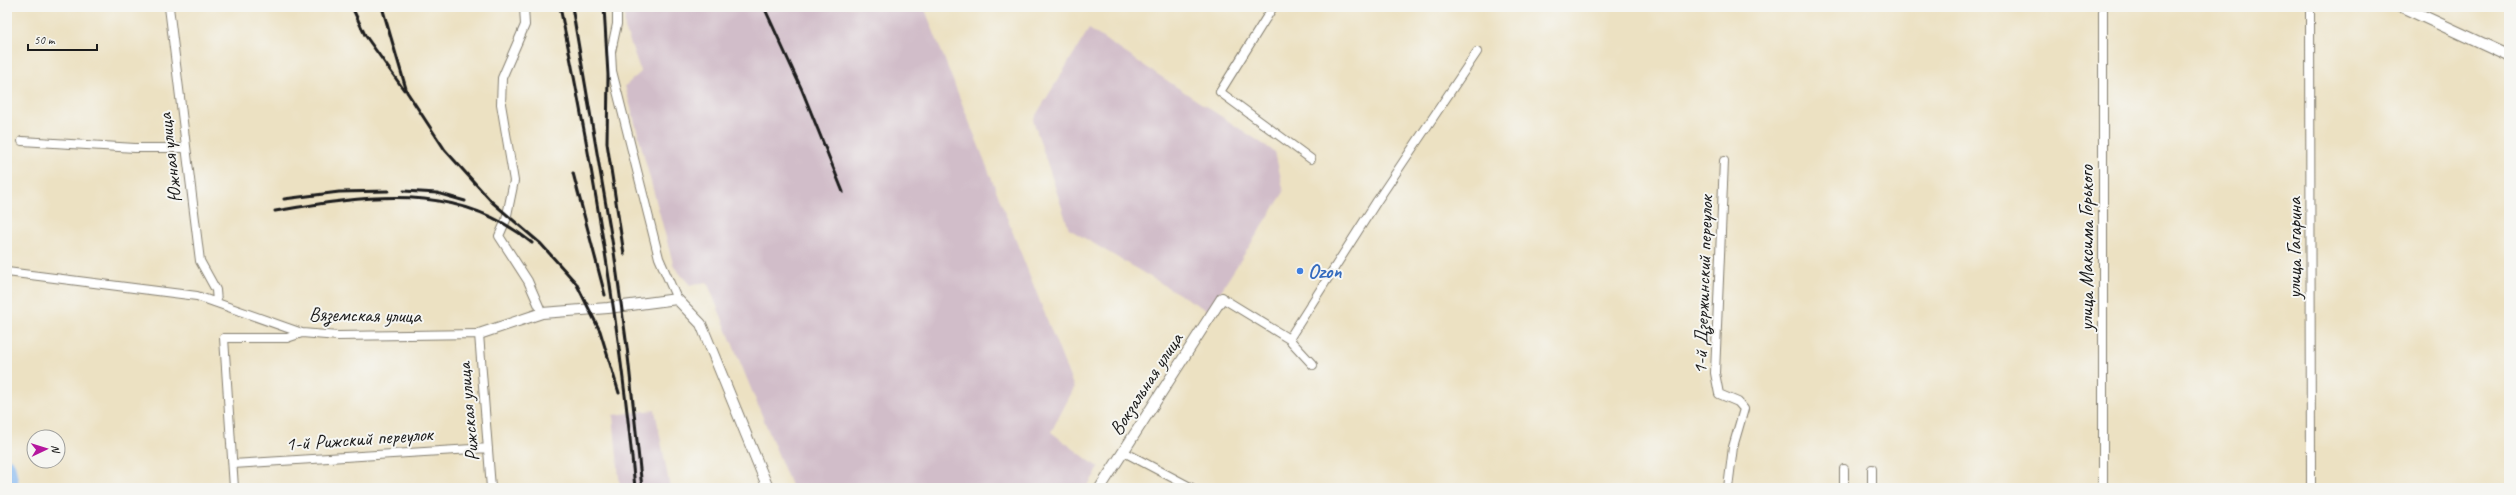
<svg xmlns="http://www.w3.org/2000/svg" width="2516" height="495" viewBox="0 0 2516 495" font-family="Caveat,sans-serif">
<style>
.industrial{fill:#d1bdc9}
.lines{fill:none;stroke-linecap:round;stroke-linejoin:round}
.river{stroke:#83b7f1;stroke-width:17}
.minor-casing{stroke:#847e6f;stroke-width:10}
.tertiary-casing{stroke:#847e6f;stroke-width:12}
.secondary-casing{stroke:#847e6f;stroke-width:13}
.minor{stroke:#fff;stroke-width:8}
.tertiary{stroke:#fff;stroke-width:10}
.secondary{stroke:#fff;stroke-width:11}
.rail{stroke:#1c1c1c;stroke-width:3}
.shop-dot{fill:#3f7fe0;stroke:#f6f6f2;stroke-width:1.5}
.labels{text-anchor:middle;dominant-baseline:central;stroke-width:4;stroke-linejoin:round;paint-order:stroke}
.street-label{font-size:20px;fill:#1c1c1c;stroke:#f6f6f2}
.shop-label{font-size:20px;font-weight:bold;fill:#366cbe;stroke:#f6f6f2;text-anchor:start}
</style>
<rect width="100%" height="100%" fill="#f6f6f2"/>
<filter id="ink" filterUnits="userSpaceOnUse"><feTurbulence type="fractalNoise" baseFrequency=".025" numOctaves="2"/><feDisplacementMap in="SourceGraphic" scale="8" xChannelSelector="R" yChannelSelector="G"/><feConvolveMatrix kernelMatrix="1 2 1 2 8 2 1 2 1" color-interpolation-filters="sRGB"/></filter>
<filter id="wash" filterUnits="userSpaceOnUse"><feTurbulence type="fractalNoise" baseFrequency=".012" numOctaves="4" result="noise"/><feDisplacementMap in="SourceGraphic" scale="16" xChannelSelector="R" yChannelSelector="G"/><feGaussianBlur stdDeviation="0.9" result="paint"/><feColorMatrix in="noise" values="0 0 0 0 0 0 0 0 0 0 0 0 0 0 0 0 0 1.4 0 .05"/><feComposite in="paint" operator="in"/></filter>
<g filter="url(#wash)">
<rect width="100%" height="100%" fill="#ece1c2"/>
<path class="industrial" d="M624,7H924L1074,388L1051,432L1099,468L1086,488H792L707,282L690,285L674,267L625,86L641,72L625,28Z
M1089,29L1275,152L1284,192L1208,311L1069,229L1033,120Z
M655,410L670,488H620L613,415Z"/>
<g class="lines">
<path class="river" d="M7,467L11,488"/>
</g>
</g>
<g filter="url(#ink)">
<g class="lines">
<defs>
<path id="minor" d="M169,7L200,261L216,290L217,302
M524,7L525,25L502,78L501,104L514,181L506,220L499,236L528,281L542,313
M617,7V24L611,52L612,71L659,258L677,299
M1273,7L1220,92L1311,159
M2103,7V488
M2310,7L2311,488
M22,141L135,148H185
M1724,161L1715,373L1719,394L1738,402L1744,409L1733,447L1728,488
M7,272L197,296L302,333L338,336L479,334L491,488
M1222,298L1289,339L1313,365
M1289,339L1377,201L1477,52
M1124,452L1192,488
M233,464L488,448
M1872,469V488
M234,488L224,338H287L302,333
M1844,488V469"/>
<path id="tertiary" d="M479,334L542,313L608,308L677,299L701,324L768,488
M1100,488L1222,298"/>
<path id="secondary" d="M2403,7L2509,56"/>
</defs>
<use href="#minor" class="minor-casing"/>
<use href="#tertiary" class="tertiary-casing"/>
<use href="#secondary" class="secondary-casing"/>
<use href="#minor" class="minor"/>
<use href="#tertiary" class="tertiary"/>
<use href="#secondary" class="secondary"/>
<path class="rail" d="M352,7L365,35L404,90
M382,7L407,92L445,150L492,202L541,244L576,283L600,331L619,393
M560,7C593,167 620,326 635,488
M572,7L614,252L627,347L642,488
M604,7L608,75L607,143L624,254
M764,7L802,90L843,192
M573,173L605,295
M404,191L437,193L465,201
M284,199L339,192L388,191
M275,211C364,196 456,180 532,243"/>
</g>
</g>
<circle class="shop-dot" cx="1300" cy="271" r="4"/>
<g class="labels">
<g class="street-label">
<text transform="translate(170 158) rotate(-97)">Южная улица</text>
<text transform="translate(2086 248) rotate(-90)">улица Максима Горького</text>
<text transform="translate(2294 248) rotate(-90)">улица Гагарина</text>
<text transform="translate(1703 285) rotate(-88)">1-й Дзержинский переулок</text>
<text transform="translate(365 315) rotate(1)">Вяземская улица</text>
<text transform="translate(1146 384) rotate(-57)">Вокзальная улица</text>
<text transform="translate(468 412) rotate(-95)">Рижская улица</text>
<text transform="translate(359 439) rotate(-4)">1-й Рижский переулок</text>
</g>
<g class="shop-label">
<text x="1308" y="271">Ozon</text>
</g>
</g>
<rect width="2516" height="495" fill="none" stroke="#f6f6f2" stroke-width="24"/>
<g transform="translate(46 449) rotate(86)"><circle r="19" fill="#f6f6f2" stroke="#9f9f9c"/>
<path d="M0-3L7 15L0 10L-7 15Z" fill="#b5179e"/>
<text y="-6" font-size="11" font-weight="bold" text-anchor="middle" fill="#1c1c1c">N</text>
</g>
<path d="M28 44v6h69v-6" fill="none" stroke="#1c1c1c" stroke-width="2"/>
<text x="34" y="44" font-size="12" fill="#1c1c1c" stroke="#f6f6f2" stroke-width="3" paint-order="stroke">50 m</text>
</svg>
